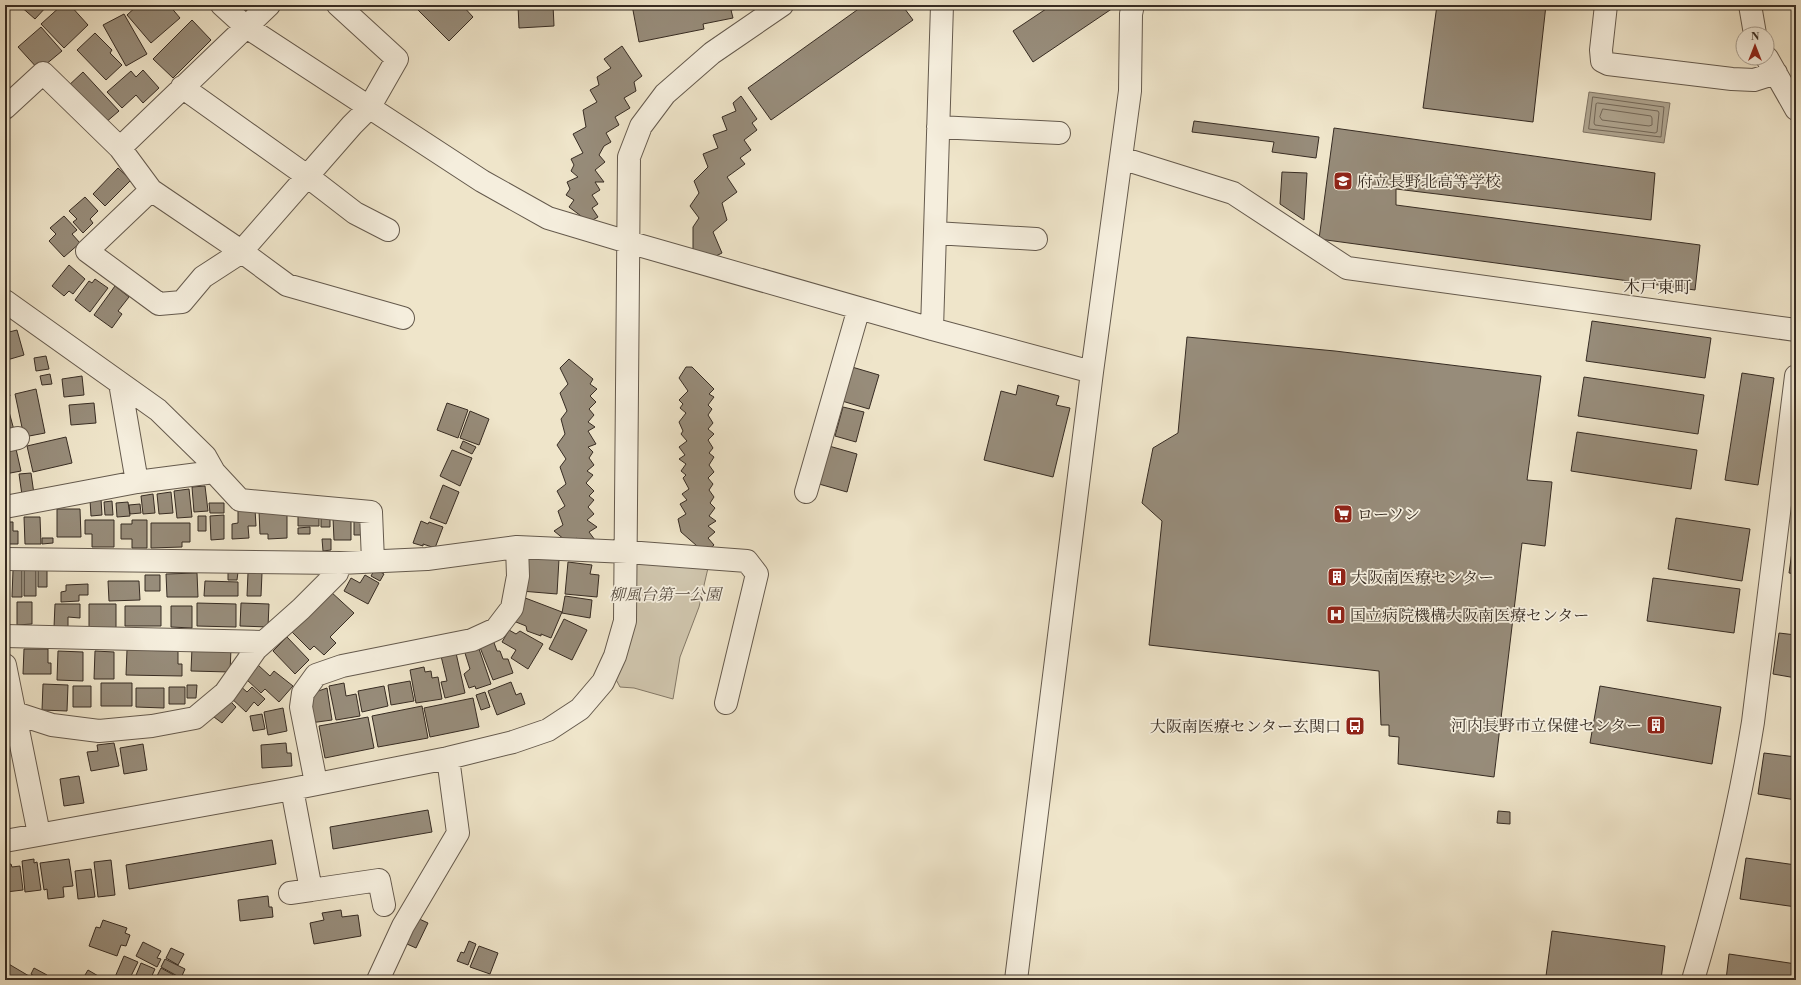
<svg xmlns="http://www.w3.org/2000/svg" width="1801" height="985" viewBox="0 0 1801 985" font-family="'Libre Bodoni','Noto Serif JP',serif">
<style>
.green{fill:#d0c6ae;stroke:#847968}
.water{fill:#b0a691;stroke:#807565}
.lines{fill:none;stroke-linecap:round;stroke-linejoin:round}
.shore{stroke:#74695a;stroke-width:1}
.building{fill:#978c7a;stroke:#372c23}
.minor-casing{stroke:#655a4d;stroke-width:24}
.minor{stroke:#f5eedd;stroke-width:22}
.labels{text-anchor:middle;stroke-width:3.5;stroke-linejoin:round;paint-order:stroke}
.poi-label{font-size:16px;fill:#372c23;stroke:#f5eedd;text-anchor:start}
.park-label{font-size:16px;font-style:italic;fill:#5d5246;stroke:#f5eedd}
.neighbourhood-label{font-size:17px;fill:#372c23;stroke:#f5eedd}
</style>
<rect width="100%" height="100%" fill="#efe5ca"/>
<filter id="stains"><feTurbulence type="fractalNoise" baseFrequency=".005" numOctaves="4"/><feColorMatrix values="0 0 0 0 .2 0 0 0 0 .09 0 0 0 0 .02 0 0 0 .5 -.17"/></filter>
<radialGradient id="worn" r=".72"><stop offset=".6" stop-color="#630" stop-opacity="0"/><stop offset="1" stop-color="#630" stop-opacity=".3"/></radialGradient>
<path class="green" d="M630,554l78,14 -9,39 -19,50 -7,42 -39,-11 -14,-1 -8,-15z"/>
<path class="water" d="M1589,92l81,11 -6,40 -81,-11z"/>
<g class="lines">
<path class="shore" d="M1593,97l71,10 -3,30 -72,-8z
M1598,103l60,8 1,2 -2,19 -2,1 -60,-8 -1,-2 2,-19z
M1603,109l48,7 1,2v7l-3,1 -47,-6 -2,-3z"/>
</g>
<path class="building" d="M19,5h29l-13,14z
M62,5h8l18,20 -24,23 -23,-24z
M138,5h31l11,13 -29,25 -24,-28z
M238,5h14l-7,7z
M413,5h49l11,12 -24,24z
M518,5h35l1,21 -35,2z
M632,5h110l1,3 -12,2 2,8 -30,6 1,5 -65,13z
M864,5h38l11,15 -142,100 -23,-32z
M1052,5h63l1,1 -83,56 -20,-31z
M1437,5h109l-13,117 -110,-14z
M124,14l23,40 -21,12 -23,-41z
M192,20l19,20 -38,38 -20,-19z
M41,27l21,24 -23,19 -21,-23z
M95,33l17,17 -2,3 12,12 -16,15 -29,-30z
M622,46l20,30 -8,6 2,9 -12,7 6,10 -15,9 4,8 -13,8 5,9 -7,4 -5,9 6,7 -10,8 9,12h-9l5,8 -8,5 6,9 -6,4 6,9 -9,5 -20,-15 5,-7 -8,-5 4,-6 -3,-7 11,-5 -7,-6 3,-6 -3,-6 12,-6 -10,-19 13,-7 -3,-17 14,-8 -7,-12 9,-5 -2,-8 14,-9 -7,-9z
M143,70l16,18 -16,15 -7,-8 -14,13 -15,-16 24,-21 5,6z
M83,72l36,39 -14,12 -39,-35z
M741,96l16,23 -5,4 5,7 -13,10 7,10 -11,8 5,6 -18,13 10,15 -15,11 5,17 -14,12 9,21 -12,6 -17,-8v-24l6,-9 -9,-12 9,-13 -5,-12 14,-14 -5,-13 15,-6 -5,-13 14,-5 -5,-13 14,-6 -3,-8z
M1194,121l125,16 -3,21 -44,-6 2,-10 -82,-10z
M1334,128l321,45 -4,47 -255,-31v16l304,40 -5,45 -376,-51z
M118,168l13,12 -26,26 -12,-12z
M1282,172l25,1 -3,47 -24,-16z
M85,197l13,14 -8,8 3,4 -10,10 -10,-11 4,-3 -8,-8z
M64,216l13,14 -5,4 8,9 -16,14 -15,-16 7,-7 -6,-6z
M69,265l16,14 -12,15 -4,-3 -5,5 -12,-10z
M95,279l13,9 -18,24 -15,-12 14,-19 3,2z
M115,286l14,11 -11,14 4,3 -10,14 -18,-13z
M1592,321l119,17 -6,40 -119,-17z
M17,330l7,25 -17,5 1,4 -3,1v-32z
M1187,337l148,14 206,25 -14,104 25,2 -7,64 -23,-3 -28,234 -96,-13 1,-27 -10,-1v-11h-8l-2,-54 -230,-26 13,-124 -20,-18 11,-55 25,-15z
M46,356l3,13 -13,2 -2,-13z
M569,359l24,20 -3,5 7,5 -7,7 6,6 -7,7 5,6 -6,7 7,5 -7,4 8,13 -8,3 5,5 -4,6 5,7 -7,6 6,4 -7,8 8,8 -5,5 5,4 -6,7 6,7 -7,6 10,7 -8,5 6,8 -7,6 -12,-8 -6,6 -16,-13 9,-6 -5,-14 7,-5 -8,-15 9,-7 -6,-17 6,-8 -9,-14 8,-11 -4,-15 6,-8 -7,-18 8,-9 -8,-16z
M686,367h6l22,22 -5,5 5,3 -6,8 4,4 -4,6 5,8 -5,6 6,5 -6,6 5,8 -4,5 5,4 -5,8 5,7 -6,6 5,6 -4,6 5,7 -4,6 5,5 -6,8 7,5 -8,5 7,6 -7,6 6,7 -9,8 -24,-21 -3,-13 8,-5 -6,-10 7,-4 -5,-6 7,-5 -6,-11 3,-3 -5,-4 5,-7 -7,-5 6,-4 -6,-8 8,-6 -6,-7 2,-3 -4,-9 7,-9 -6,-5 3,-4 -4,-4 9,-9 -9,-13z
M852,367l27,8 -10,34 -27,-8z
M1742,373l32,5 -16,107 -33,-5z
M50,374l2,10 -10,1 -2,-9z
M82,376l2,19 -20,2 -2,-18z
M1584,377l120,18 -6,39 -120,-18z
M5,378l5,18 -5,1z
M1018,385l41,11 -3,9 14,3 -17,69 -69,-17 17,-69 15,4z
M36,389l9,44 -21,4 -9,-43z
M94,403l2,20 -25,2 -2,-20z
M447,403l21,7 -10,28 -21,-8z
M843,407l21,5 -8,30 -21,-6z
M8,408l6,22 -9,3v-24z
M470,411l19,8 -10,26 -19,-7z
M1577,432l120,18 -6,39 -120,-18z
M66,437l6,26 -39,9 -6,-26z
M463,441l13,6 -4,7 -12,-6z
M829,446l28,8 -10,38 -28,-8z
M16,449l5,22 -16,3v-22z
M452,450l20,8 -12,28 -20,-10z
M31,473l3,21 -12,1 -3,-21z
M443,485l16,7 -13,32 -16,-6z
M205,486l3,25 -14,1 -2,-25z
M189,489l3,28 -15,1 -3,-27z
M171,492l2,21 -14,1 -2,-20z
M153,494l2,19 -12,1 -2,-18z
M101,499l1,16 -11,1 -1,-16z
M112,501l1,14h-8l-1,-13z
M128,502l2,14 -13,1 -1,-14z
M209,503h15v10h-14z
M140,504l1,9 -11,1 -1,-9z
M57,509h23l1,28h-24z
M238,509h17l1,17h-8l1,12 -17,1v-15l6,-1z
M259,511h28v27l-19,1v-5h-8z
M298,513h21v13h-21z
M321,514h9v13h-9z
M224,515v24l-13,1 -1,-24z
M198,516h8v15h-8z
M24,517h16l1,27h-16z
M333,518h18v22h-17z
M354,518h10v17h-10z
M1676,518l74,11 -8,52 -74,-12z
M85,520h29v27h-22v-13h-7z
M132,520h15v28h-15v-9h-11v-15h11z
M421,521l7,3 1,-2 14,5 -8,21 -12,-4v2l-10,-3z
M5,522h8v9h5v13h-13z
M151,523h39v19h-8v5l-31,1z
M310,527v7h-12v-6z
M1795,531h1v43l-7,-1z
M42,538h11v5l-11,1z
M322,539h9v11l-8,1z
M523,557l36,2 -2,35 -36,-3z
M568,562l24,3 -2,9 9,1 -2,22 -32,-3z
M24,569l12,1v26h-12z
M375,569l9,5 -4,7 -9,-5z
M13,570h9v27h-10z
M38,570h9v17h-9z
M228,571l10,1 -1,8h-9z
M197,573l1,24h-31l-1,-23z
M248,573h14l-1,23h-14z
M145,575h15v16h-15z
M365,575l14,8 -11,21 -24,-13 7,-13 9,5z
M1653,578l87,11 -6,44 -87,-12z
M108,581h31l1,19 -31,1z
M205,581l33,1v14h-34z
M88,584v11h-9v6l-18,1v-10l5,-1v-6z
M330,591l24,22 -24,24 6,6 -12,12 -10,-9 -4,4 -19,-19z
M520,596l42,16 -11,26 -10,-4v2l-14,-5 -1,-5 -15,-6z
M565,596l27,4 -2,18 -28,-5z
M17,602h15v22l-15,1z
M197,603l39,1v23l-39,-1z
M241,603l28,1 -1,23 -28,-1z
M55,604h25v14l-12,-1v10h-14z
M89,604h27v27h-27z
M125,606h36v20h-36z
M171,606h21v22l-21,-1z
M564,619l23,11 -15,30 -23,-11z
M509,630l7,4 4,-3 23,13 -15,25 -17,-11 5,-8 -14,-8z
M1779,633l17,2v43l-23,-4z
M287,637l22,23 -14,14 -22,-23z
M493,640l4,11h3l3,8h5l5,14 -20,7 -14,-35z
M478,646l13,38 -15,5 -1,-3 -6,2 -5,-14 6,-5 -6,-19z
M192,648l39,1 -1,23 -39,-1z
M24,649h24v14h3v11h-28z
M127,650l51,1v13h4v12l-56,-1z
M58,651l25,1v29l-26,-1z
M95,651l19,1v27h-20z
M456,653l9,40 -20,5 -4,-16 6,-1 -6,-25z
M258,665l12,11 4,-5 19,15 -14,16 -14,-13 -4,4 -15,-14z
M424,667l1,5 6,-1 1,7 6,-1 4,22 -26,4 -6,-33z
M410,681l4,20 -23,4 -3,-20z
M511,682l5,13 5,-2 4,11 -28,11 -9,-24z
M101,683h31v23h-31z
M344,683l2,13 10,-2 4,22 -24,4 -7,-34z
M43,684l25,1 -1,26 -25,-1z
M187,685h10l-1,13h-9z
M239,685l8,7 5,-5 13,12 -7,7 -4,-4 -8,10 -17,-16z
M73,686h18v21h-18z
M384,686l4,20 -26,6 -4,-21z
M1600,686l121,21 -9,57 -122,-21z
M169,687h16v17h-16z
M136,688h28v20l-28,-1z
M327,688l5,32 -22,3 -3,-28z
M485,692l5,15 -9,3 -5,-15z
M473,698l6,29 -49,10 -6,-29z
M229,700l7,7 -14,16 -8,-6z
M422,706l6,32 -50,9 -6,-31z
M283,708l4,23 -19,4 -4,-23z
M262,714l3,15 -12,2 -3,-15z
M368,717l6,31 -49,10 -6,-32z
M114,743l5,23 -28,5 -4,-19 11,-1 -1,-6z
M286,743l1,10h4l1,13 -30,2 -1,-23z
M143,744l4,26 -23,4 -4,-26z
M1764,753l32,4v43l-38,-6z
M79,776l5,27 -20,3 -4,-27z
M428,810l4,22 -99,17 -3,-22z
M1498,811l12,1v12l-13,-1z
M272,840l4,24 -147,25 -3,-24z
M1746,858l50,7v42l-56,-8z
M34,859v4l3,-1 4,28 -16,2 -3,-31z
M69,859l4,27 -10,1 1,10 -16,2 -1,-10 -3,1 -4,-27z
M111,860l4,35 -17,2 -4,-35z
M11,864l1,3 8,-1 3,24 -17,2 -1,-27z
M91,869l4,28 -17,2 -3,-28z
M268,896l1,11h3l1,10 -33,4 -2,-21z
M341,910l1,7 16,-2 3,21 -47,8 -4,-21 14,-3 -2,-7z
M415,917l13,6 -12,25 -9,-4z
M103,920l24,8 -2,5 5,2 -4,11 -5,-1 -4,11 -28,-10 7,-19 4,1z
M1552,931l113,15 -4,34h-83l-32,-4z
M469,941l7,3 -8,21 -11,-4 4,-9 3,1z
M143,942l18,9 -4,7 4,1 -4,8 -21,-11z
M479,946l19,7 -8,21 -20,-7z
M171,948l13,6 -6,11 -12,-7z
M1729,954l67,10v16h-70z
M124,956l14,6 -9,18h-6l-8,-3z
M165,959l20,10 -4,9 -20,-11z
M7,963l22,13 -2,3 1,1h-23v-13z
M141,963l14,6 -5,11h-16z
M34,968l13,7 -2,5h-5l-9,-6z
M161,968l20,11 -1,1h-25z
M88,970l17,10h-23z"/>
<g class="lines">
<defs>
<path id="minor" d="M222,5l23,21 237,155 66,37 80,24 304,87 160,43
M1606,5l-5,45 1,11 6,3 124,15 22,1 22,-7
M1750,5l5,29
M1767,58l29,51
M182,87l125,89 48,37 33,17
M5,108l38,-35 77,75 31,42 87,59 49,36 116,33
M938,127l121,6
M120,148l149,-143
M1121,158l112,35 114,75 449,62
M151,190l-64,61 72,53 23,-2 21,-25 37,-24 112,-128 17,-17 28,-49 -59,-54
M935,233l101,6
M5,301l153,109 47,46 9,16 26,28 131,12 2,49
M932,329l10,-324
M120,383l17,99
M5,441l13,-3
M806,492l53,-184
M5,507l132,-25 77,-10
M5,559l335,4 87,-4 90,-12 110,5 120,9 10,13 -31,129
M5,636l258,6
M5,665l34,169
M15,713l37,12 47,6 53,-5 43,-8 30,-25 31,-44 45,-40 36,-36 3,-10
M316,783l-15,-76 2,-14 13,-18 26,-9 130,-26 24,-11 16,-21 6,-32 -1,-29
M292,789l19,101 68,-10 5,25
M5,841l287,-52 156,-31 65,-16 35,-12 32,-21 23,-27 12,-26 10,-35 4,-464 12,-31 24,-32 47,-41 70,-48
M290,893l21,-3
M378,980l25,-54 55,-93 -10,-75
M1016,980l76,-608 38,-281 1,-77 2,-9
M1693,980c25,-85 46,-171 60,-258l43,-346"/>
</defs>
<use href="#minor" class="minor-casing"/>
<use href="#minor" class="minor"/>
</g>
<defs>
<symbol id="school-square" viewBox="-11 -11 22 22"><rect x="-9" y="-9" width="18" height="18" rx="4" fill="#8f2418" stroke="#f5eedd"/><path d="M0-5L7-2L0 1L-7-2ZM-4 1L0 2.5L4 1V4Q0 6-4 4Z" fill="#fff"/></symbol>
<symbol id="supermarket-square" viewBox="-11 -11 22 22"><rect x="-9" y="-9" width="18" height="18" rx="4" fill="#8f2418" stroke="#f5eedd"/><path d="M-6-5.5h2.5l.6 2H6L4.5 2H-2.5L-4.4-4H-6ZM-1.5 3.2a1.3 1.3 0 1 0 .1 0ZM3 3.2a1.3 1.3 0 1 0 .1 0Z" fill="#fff"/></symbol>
<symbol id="building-square" viewBox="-11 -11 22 22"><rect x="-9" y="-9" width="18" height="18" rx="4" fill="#8f2418" stroke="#f5eedd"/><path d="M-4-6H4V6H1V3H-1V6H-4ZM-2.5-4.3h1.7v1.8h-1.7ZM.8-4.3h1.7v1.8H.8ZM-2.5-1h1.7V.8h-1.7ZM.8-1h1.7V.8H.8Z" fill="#fff"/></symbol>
<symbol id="hospital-square" viewBox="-11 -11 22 22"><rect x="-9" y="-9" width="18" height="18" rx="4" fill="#8f2418" stroke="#f5eedd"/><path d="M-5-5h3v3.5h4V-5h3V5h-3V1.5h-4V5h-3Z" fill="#fff"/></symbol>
<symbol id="bus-square" viewBox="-11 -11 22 22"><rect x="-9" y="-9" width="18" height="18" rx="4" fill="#8f2418" stroke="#f5eedd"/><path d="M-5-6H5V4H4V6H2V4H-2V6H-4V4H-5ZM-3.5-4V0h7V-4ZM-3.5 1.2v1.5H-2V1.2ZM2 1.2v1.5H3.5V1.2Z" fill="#fff"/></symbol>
</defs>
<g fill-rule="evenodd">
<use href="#school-square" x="1332" y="170" width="22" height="22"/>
<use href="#supermarket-square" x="1332" y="503" width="22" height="22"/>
<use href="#building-square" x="1326" y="566" width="22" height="22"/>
<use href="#hospital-square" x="1325" y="604" width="22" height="22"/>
<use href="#building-square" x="1645" y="714" width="22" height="22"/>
<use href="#bus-square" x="1344" y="715" width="22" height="22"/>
</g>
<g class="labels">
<g class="poi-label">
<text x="1357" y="187">府立長野北高等学校</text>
<text x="1357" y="520">ローソン</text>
<text x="1351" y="583">大阪南医療センター</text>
<text x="1350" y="621">国立病院機構大阪南医療センター</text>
<text x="1642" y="731" text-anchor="end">河内長野市立保健センター</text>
<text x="1341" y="732" text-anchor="end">大阪南医療センター玄関口</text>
</g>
<g class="park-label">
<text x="665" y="600">柳風台第一公園</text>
</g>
<g class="neighbourhood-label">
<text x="1657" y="293">木戸東町</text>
</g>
</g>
<rect width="1801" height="985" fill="none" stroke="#efe5ca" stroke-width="20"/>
<rect x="6" y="6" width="1789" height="973" fill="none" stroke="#372c23" stroke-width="2"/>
<rect x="10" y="10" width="1781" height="965" fill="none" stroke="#372c23"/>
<g transform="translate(1755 46)"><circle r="19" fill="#f5eedd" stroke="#a9a093"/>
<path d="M0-3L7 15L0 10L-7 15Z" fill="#8f2418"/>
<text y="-6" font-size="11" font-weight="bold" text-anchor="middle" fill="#372c23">N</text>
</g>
<rect width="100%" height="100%" filter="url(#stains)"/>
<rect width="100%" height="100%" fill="url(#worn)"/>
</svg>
